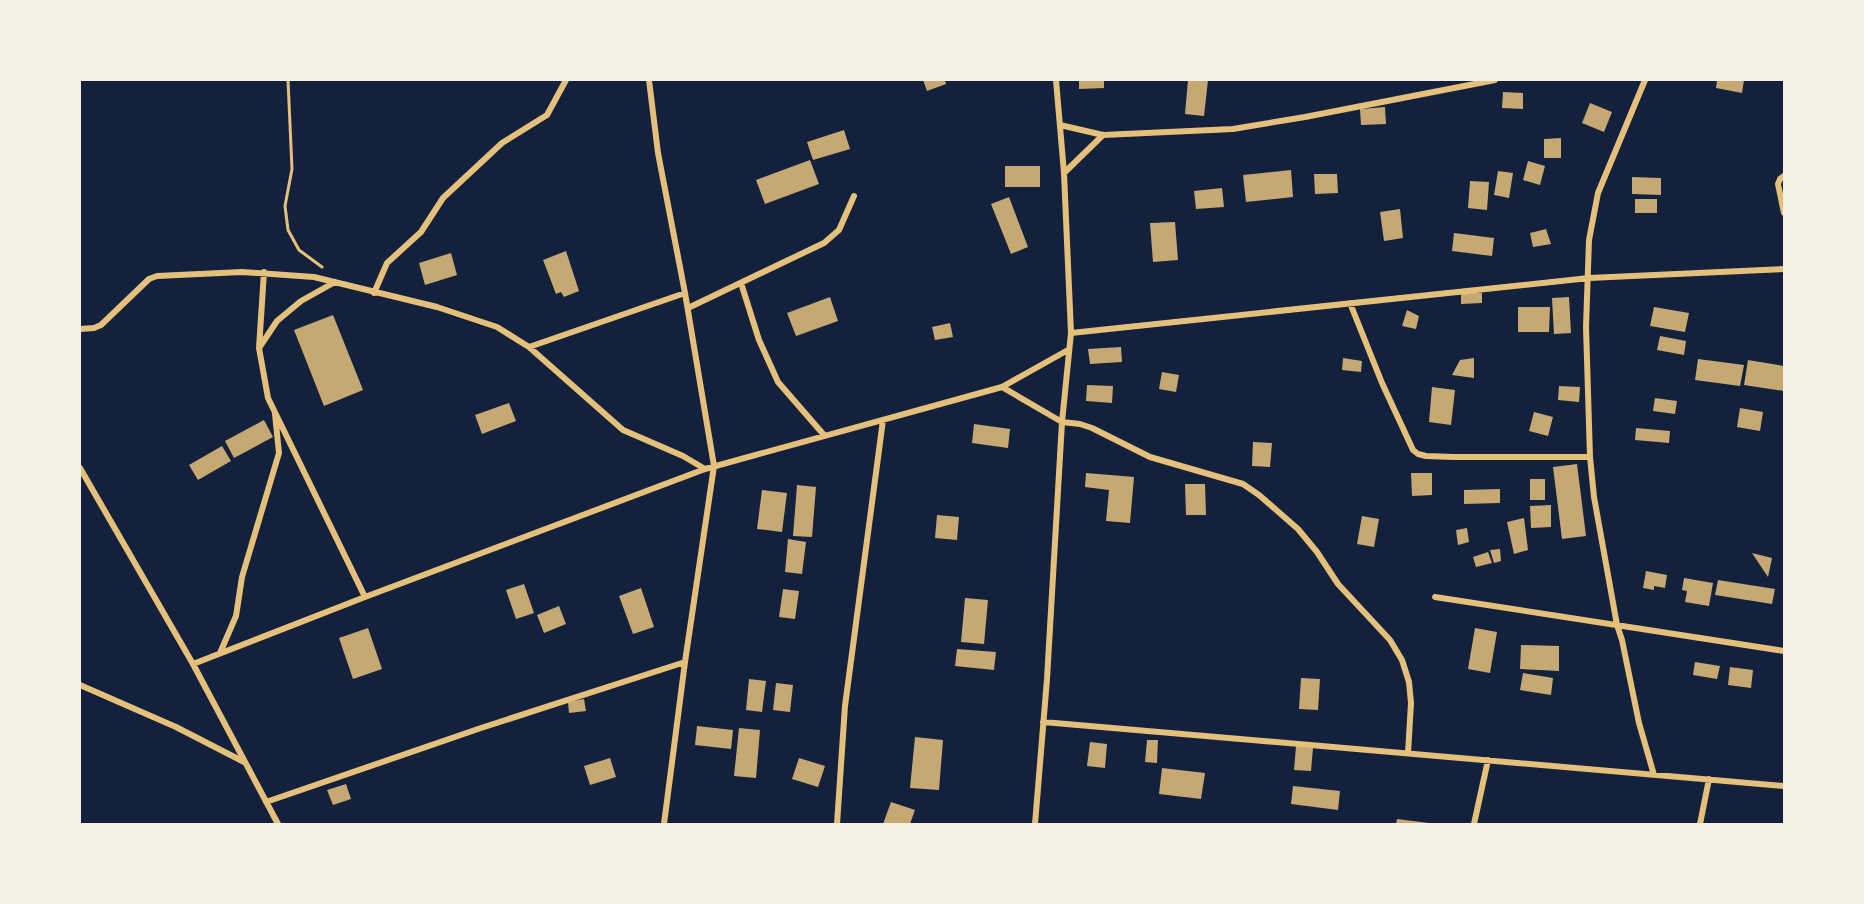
<svg xmlns="http://www.w3.org/2000/svg" width="1864" height="904" viewBox="0 0 1864 904" font-family="'Titillium Web',sans-serif">
<style>
.building{fill:#c6a872}
.lines{fill:none;stroke-linecap:round;stroke-linejoin:round}
.path{stroke:#e5c07b;stroke-width:3}
.minor{stroke:#e5c07b;stroke-width:6}
</style>
<rect width="100%" height="100%" fill="#14213d"/>
<path class="building" d="M923,80h22l1,4 -19,7z
M1079,80h25v8l-25,1z
M1188,80h20l-4,36 -19,-2z
M1717,80h27l-2,13 -26,-5z
M1503,92l20,1v16l-21,-1z
M1590,103l22,9 -8,20 -22,-9z
M1385,107l1,17 -25,1 -1,-16z
M844,130l6,19 -37,11 -6,-18z
M1561,138v20h-17v-19z
M810,160l9,24 -54,20 -9,-24z
M1528,161l17,5 -5,19 -17,-5z
M1005,166h35v21h-35z
M1291,170l2,27 -47,5 -3,-27z
M1498,171l15,2 -4,25 -15,-3z
M1314,174h23l1,19 -23,1z
M1632,177l29,1v17l-29,-1z
M1470,181l19,1 -2,28 -19,-2z
M1222,188l2,19 -28,2 -2,-18z
M1009,197l19,50 -17,7 -20,-50z
M1635,199h22v14h-22z
M1400,209l3,29 -19,3 -4,-29z
M1175,222l3,38 -25,2 -3,-39z
M1546,229l5,15 -18,3 -3,-14z
M1454,233l40,5 -2,18 -40,-5z
M566,251l13,40 -15,6 -3,-5 -5,2 -13,-34z
M451,253l6,22 -32,10 -6,-22z
M1461,293h21v10l-21,1z
M830,297l8,24 -42,15 -9,-23z
M1569,297l2,36 -17,1 -2,-36z
M1518,307h32l-1,25h-31z
M1654,307l35,6 -4,19 -35,-6z
M1407,310l12,6 -3,13 -14,-3z
M333,315l30,75 -39,16 -30,-76z
M950,323l3,14 -18,3 -3,-13z
M1660,336l26,5 -2,14 -27,-5z
M1121,347l1,15 -32,2 -2,-15z
M1343,358l19,3 -1,11 -19,-2z
M1474,358v20l-22,-3 8,-15z
M1698,359l46,6 -4,21 -45,-6z
M1748,360l36,6v25l-40,-6z
M1162,372l17,3 -3,17 -17,-3z
M1087,385l26,1 -1,17 -26,-2z
M1559,386l21,1 -1,15 -21,-2z
M1432,387l23,3 -4,35 -22,-3z
M1655,398l22,3 -2,13 -22,-3z
M509,403l7,18 -34,13 -7,-19z
M1740,408l23,4 -3,19 -23,-4z
M1534,412l19,5 -5,19 -19,-5z
M264,420l9,17 -39,21 -9,-17z
M974,424l36,5 -2,19 -36,-5z
M1636,428l34,3 -1,12 -34,-3z
M1253,442l19,1 -2,24 -18,-1z
M222,446l9,15 -33,19 -9,-15z
M1577,464l9,72 -24,3 -9,-72z
M1086,473l48,4 -4,46 -24,-2 3,-31 -24,-3z
M1411,473h21v22l-20,1z
M1530,479h15v21h-15z
M1185,484h20l1,31h-20z
M797,485l19,2 -4,50 -19,-1z
M1500,489v14l-36,1v-14z
M762,490l25,3 -5,39 -25,-3z
M1551,505v22l-20,1 -1,-22z
M937,515l22,2 -2,23 -22,-2z
M1362,516l17,3 -5,28 -17,-3z
M1524,518l4,32 -14,4 -7,-32z
M1467,528l2,14 -11,3 -2,-15z
M788,539l18,3 -4,32 -17,-2z
M1500,549l1,12 -7,2 -4,-13z
M1488,552l4,11 -16,4 -3,-10z
M1752,553l20,5 -4,19z
M1646,571l21,4 -2,13 -11,-2v4l-11,-2z
M1684,578l29,5 -4,23 -24,-4 2,-11 -5,-1z
M1718,580l57,9 -3,15 -57,-9z
M524,584l10,29 -18,6 -10,-29z
M641,588l13,39 -21,7 -14,-38z
M783,589l16,2 -4,28 -16,-2z
M965,598l23,2 -4,44 -23,-2z
M559,606l7,18 -22,9 -7,-18z
M368,628l14,41 -29,10 -14,-41z
M1475,628l22,4 -7,41 -22,-4z
M1521,645l38,1v25l-39,-2z
M957,649l39,3 -2,18 -39,-4z
M1695,662l25,4 -3,13 -24,-4z
M1730,667l23,3 -2,18 -23,-3z
M1523,673l30,5 -2,17 -31,-5z
M1301,678l19,1 -2,31 -19,-1z
M749,679l17,2 -4,31 -16,-2z
M776,683l17,2 -3,27 -17,-2z
M584,699l2,12 -17,2 -1,-11z
M697,726l36,4 -2,19 -36,-4z
M739,728l21,2 -4,48 -22,-2z
M915,737l28,3 -4,50 -29,-2z
M1147,740h11l-1,23 -12,-1z
M1090,742l17,2 -2,24 -18,-2z
M1296,746l17,2 -2,23 -17,-1z
M610,758l6,19 -26,8 -6,-19z
M799,758l26,8 -7,21 -26,-8z
M1162,768l43,5 -4,26 -42,-5z
M346,784l5,15 -18,6 -6,-15z
M1293,786l47,5 -2,19 -47,-6z
M891,802l24,8 -5,14h-27z
M1397,819l32,4v1h-33z"/>
<g class="lines">
<path class="path" d="M288,80l4,89 -7,37 3,24 11,20 23,17"/>
<path class="minor" d="M649,80l9,73 27,140 29,173 -29,196 -21,162
M1645,80l-47,113 -9,47 -3,87 4,130 4,40 23,128 5,15 17,83 15,52
M1060,125l43,10 130,-6 72,-12 190,-37
M1064,173l39,-38
M1784,176l-4,3 -2,5 6,29
M264,272l-5,76 9,50 97,199
M741,283l18,57 19,42 46,53
M374,293l13,-30 34,-31 22,-34 59,-55 45,-28 19,-35
M1350,303l32,80 31,67 5,4 8,2 28,1h136
M688,308l136,-65 15,-13 15,-34
M80,329l14,-1 7,-3 48,-46 8,-3 85,-4 72,5 123,30 60,20 32,20 94,83 60,26 22,13
M1071,333l518,-55 195,-9
M529,347l156,-54
M259,348l18,-27 24,-20 34,-19
M1002,387l60,35 18,2 12,4 58,29 93,27 16,11 39,34 19,23 21,32 52,56 12,20 7,22 2,21 -3,50
M80,468l113,196 85,160
M1435,597l349,54
M220,653l16,-37 6,-39 37,-124 -4,-39
M193,664l172,-67 340,-128 297,-82 66,-37
M80,685l96,42 68,35
M1043,722l741,64
M266,802l215,-74 204,-66
M837,824l8,-118 38,-286
M1035,824l12,-145 15,-257 9,-89 -7,-160 -8,-93
M1474,824l14,-64
M1700,824l9,-45"/>
</g>
<rect width="1864" height="904" fill="none" stroke="#f6f1e7" stroke-width="162"/>
</svg>
